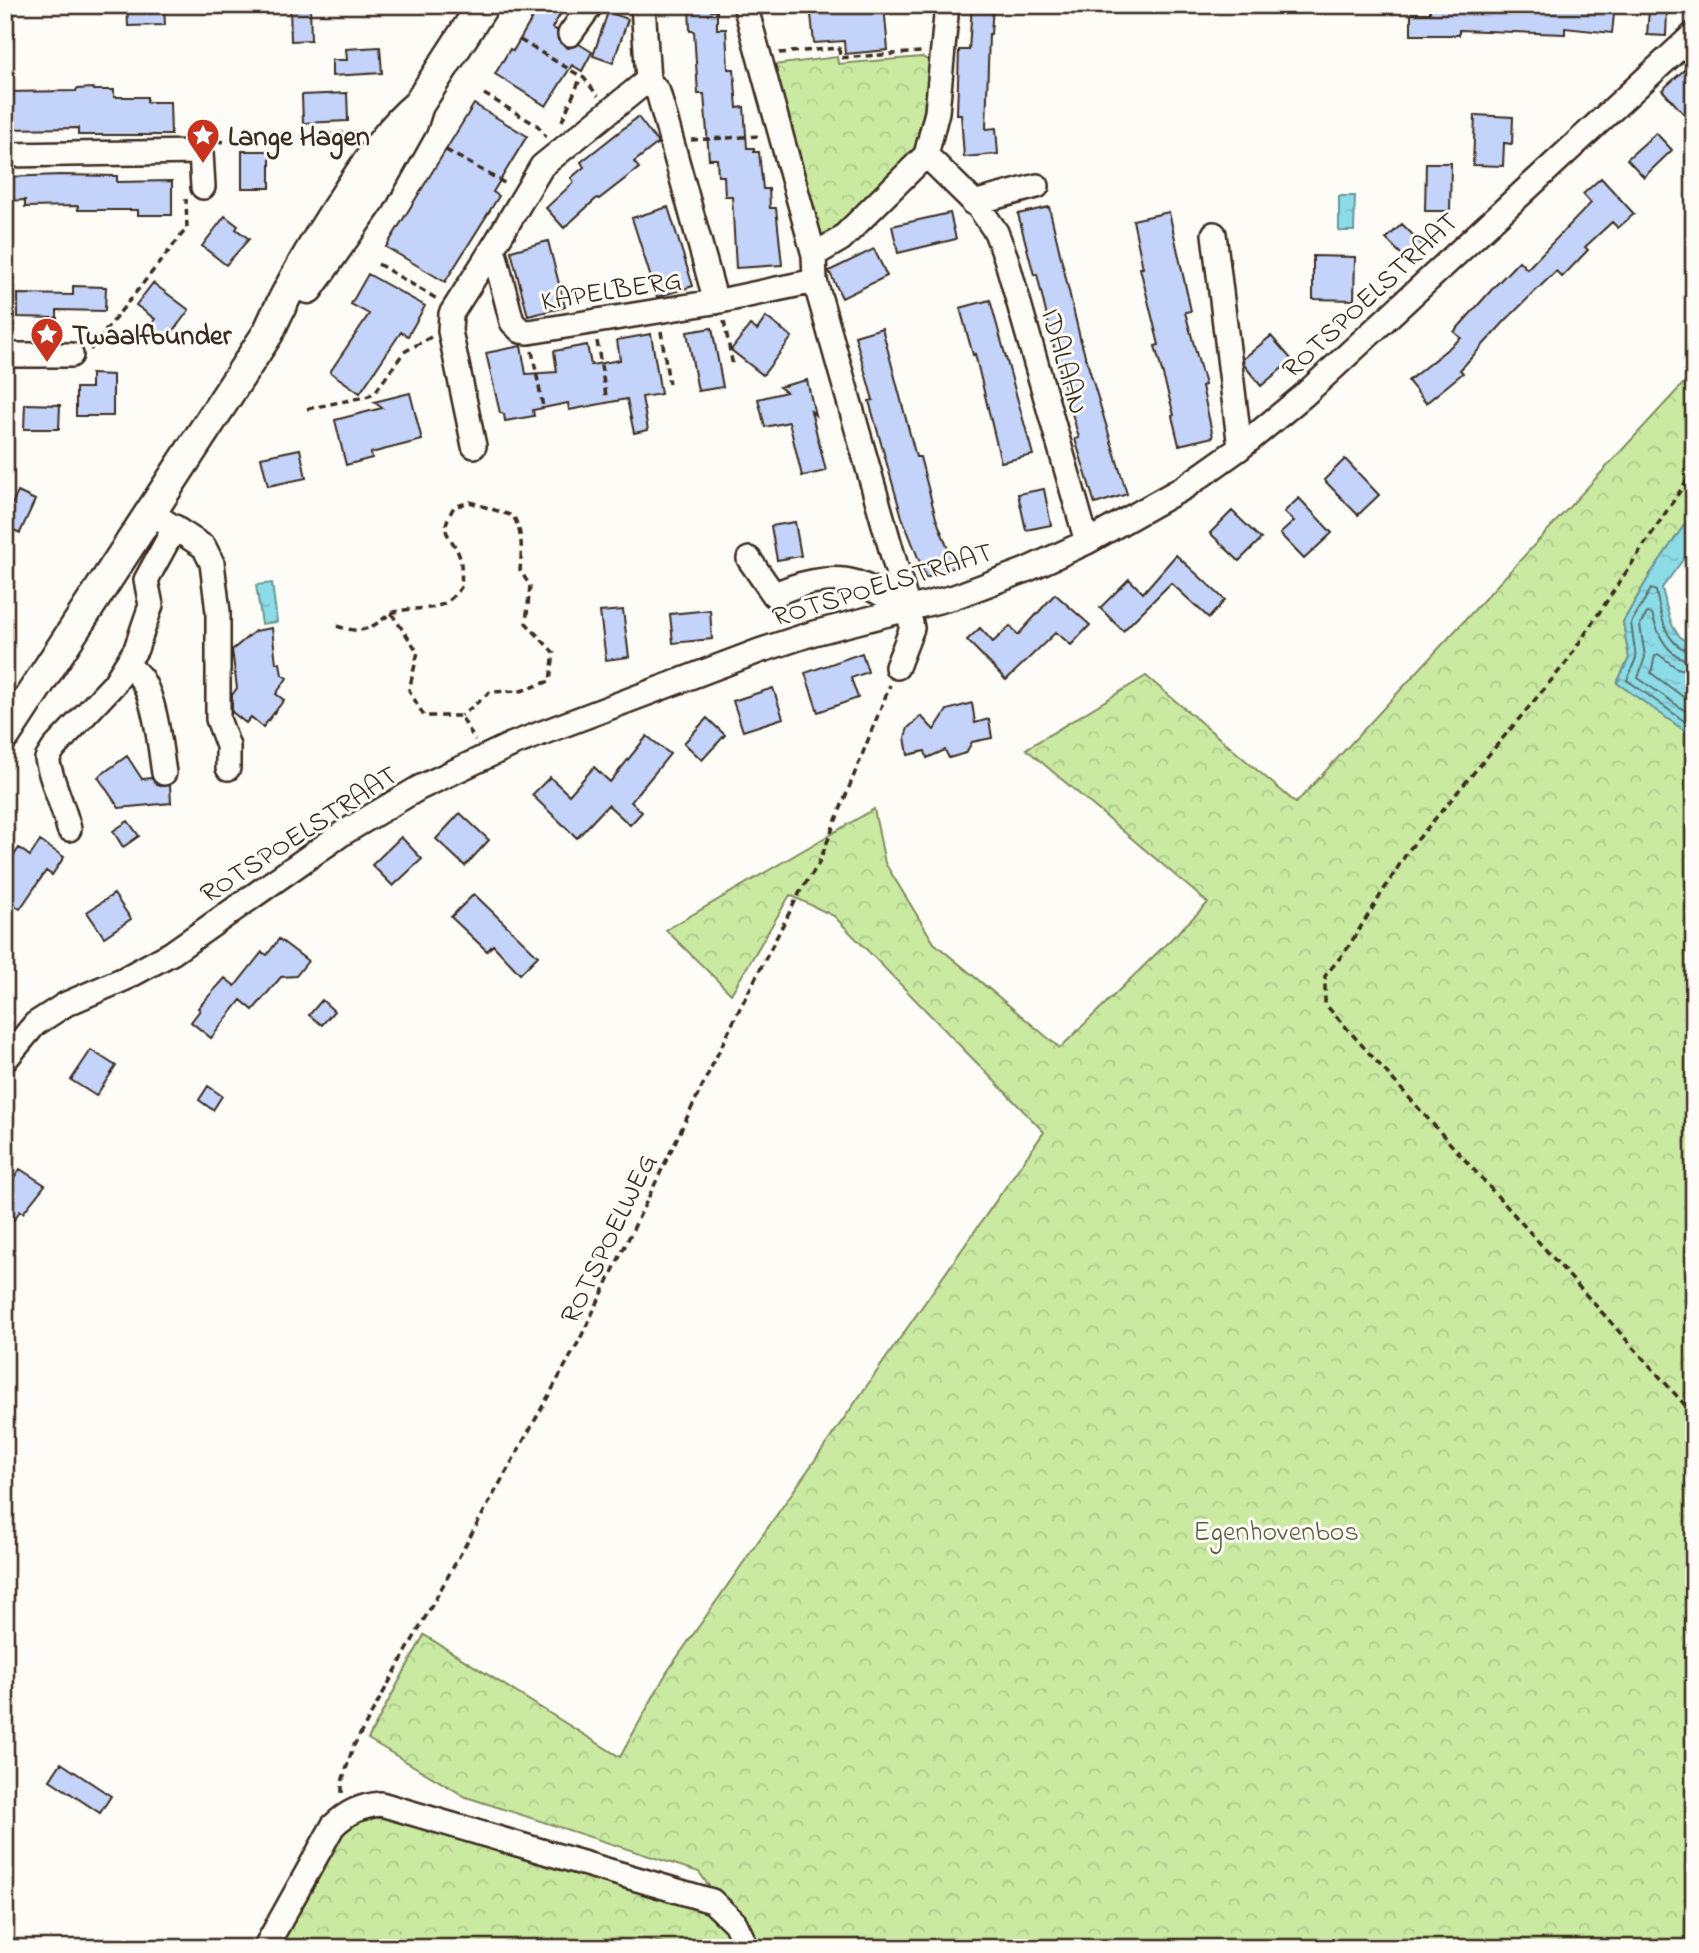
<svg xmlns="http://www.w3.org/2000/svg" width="1699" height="1953" viewBox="0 0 1699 1953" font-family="'Indie Flower',sans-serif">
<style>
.forest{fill:url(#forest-crowns);stroke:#828a60;stroke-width:2}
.water{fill:url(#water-ripples);stroke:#6c9597;stroke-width:2}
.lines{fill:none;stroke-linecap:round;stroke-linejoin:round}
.shore{stroke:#5b716e;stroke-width:2}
.building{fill:#c3d3f9;stroke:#3b2a1e;stroke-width:2}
.minor-casing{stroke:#3b2a1e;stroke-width:28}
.major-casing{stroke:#3b2a1e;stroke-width:35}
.path{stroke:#3b2a1e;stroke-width:3.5;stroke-dasharray:7 5;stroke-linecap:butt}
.minor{stroke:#fdfcf7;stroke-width:23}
.major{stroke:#fdfcf7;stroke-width:30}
.labels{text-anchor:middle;stroke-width:6;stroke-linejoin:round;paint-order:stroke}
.poi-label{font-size:28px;font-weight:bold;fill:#3b2a1e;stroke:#fdfcf7;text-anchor:start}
.street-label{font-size:28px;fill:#3b2a1e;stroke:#fdfcf7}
.park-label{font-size:28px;fill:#5f5a3f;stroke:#fdfcf7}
</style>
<defs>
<pattern id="forest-crowns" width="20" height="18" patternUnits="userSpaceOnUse" patternTransform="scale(1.75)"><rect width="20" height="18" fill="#caeaa2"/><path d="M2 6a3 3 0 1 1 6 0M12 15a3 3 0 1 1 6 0" fill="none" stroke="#aec98b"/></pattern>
<pattern id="water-ripples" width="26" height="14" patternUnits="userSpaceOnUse" patternTransform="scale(1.75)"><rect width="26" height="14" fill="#8cdce7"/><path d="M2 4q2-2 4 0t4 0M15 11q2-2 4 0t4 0" fill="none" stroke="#7abdc6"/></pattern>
</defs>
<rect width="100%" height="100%" fill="#fdfcf7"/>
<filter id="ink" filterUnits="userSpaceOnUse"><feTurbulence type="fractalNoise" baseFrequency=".0143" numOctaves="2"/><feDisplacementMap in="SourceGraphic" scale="14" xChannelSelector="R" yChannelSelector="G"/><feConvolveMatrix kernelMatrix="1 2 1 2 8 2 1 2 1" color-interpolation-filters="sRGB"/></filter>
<g filter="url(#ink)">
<path class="forest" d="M837,57l1,7 84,-7 8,4 -10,83 -89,94 -16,-3 -42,-170z
M1694,372v139l-43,62 -28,49 6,36 -12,25 77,54v1211h-941l-54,-76 -233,-75 -98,-58 56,-104 196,122 47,-85 377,-540 -210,-216 -44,-21 -59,99 -65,-64 208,-121 11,54 49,80 126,105 148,-145 -182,-154 120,-73 150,127z
M366,1814l17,1 320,93 23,20 9,20h-56l-26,-8 -19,8h-361l67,-115z"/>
<path class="water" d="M1339,196h16l-1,35h-15z
M1694,511v34l-32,43c6,23 7,48 32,58v91l-77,-54 12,-25 -6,-36 28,-49z
M272,583l5,39 -15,2 -6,-39z"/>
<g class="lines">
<path class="shore" d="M1694,652c-30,-4 -33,-38 -38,-61l-5,-2 -20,34 5,35 -9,22 67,48
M1694,661c-26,-2 -36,-26 -42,-47l-5,-1 -7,12 5,32 -7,21 56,39
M1694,672l-17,-4 -19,-14 -3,2 -4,17 43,32"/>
</g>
<path class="building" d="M127,5h37l1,20 -37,1z
M290,5h20l1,35 -20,1z
M540,5h26l-14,23 5,2 1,10 10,8 11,-4 13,8 -10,19 -10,-6 -26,41 -51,-32 15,-25 3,2z
M689,5h22v6h6v18h9l2,40h6l3,39 7,-1 3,41h7v4h5l4,37h6l1,19h6l6,57 -46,3 -4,-72h-7l-1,-20h-6l-1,-17h-8l-5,-65h-6l-4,-63h-4z
M810,5h74l4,45 -43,4 -1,-13 -30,2z
M972,5h21l-2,29h-2l-3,95 10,-1 2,26 -34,3 -3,-43h-4l2,-64h10z
M1430,5h185l-3,28 -47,-5v6l-106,-4v5h-48v-22h19z
M1649,10l18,1 -1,25 -19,-1z
M608,12l20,7 -15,44 -20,-7z
M380,47l2,26 -50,3v-16h15l-1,-11z
M1694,61v64l-32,-35z
M93,88l1,2h20v7h33v5h23l1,33h-93v-7l-73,1v-37l71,-1 1,-2z
M347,93l1,28 -45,2 -1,-28z
M474,104l53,32 -34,56 6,4 -54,86 -59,-35z
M1475,115l38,2 -1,27 -8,-1 -1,23 -30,-1z
M638,117l20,26 -24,19 5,6 -40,31 -2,-1 -33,30 -18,-20 28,-26 -3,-4 13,-11 -3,-5z
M1656,133l16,17 -28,27 -17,-18z
M242,151h28v37h-28z
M1426,163h25l-1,48h-25z
M61,175l56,1v6l55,-1v34h-34v-5h-60v-4l-53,1v-7l-20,1v-24z
M1601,178l33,36 -16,14 -6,-6 -27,25 3,3 -26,27 -6,-6 -50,49 -46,50 3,3 -37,30 -18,-22 53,-43 -7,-6 41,-46 24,-25 8,8 64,-66 -8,-9z
M668,207l25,79 -36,11 -25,-79z
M1049,207l32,135 46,152 -32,10 -20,-65 4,-1 -23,-82 -19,-82 -3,1 -16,-61z
M1169,212l22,99 -6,1 20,73 -3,1 11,51 -34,8 -7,-29 2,-1 -19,-69 4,-1 -19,-77h3l-10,-48z
M950,213l6,26 -58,14 -6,-27z
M225,216l13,10 -2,3 13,10 -23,26 -24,-19z
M1402,224l21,21 -15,16 -22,-22z
M548,241l17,66 -37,9 -17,-65z
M874,249l13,27 -45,22 -13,-27z
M1313,256l42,1 -1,43 -41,-1z
M368,274l57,32 -17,30 -7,-4 -41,61 -30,-21 39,-58 -18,-10z
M153,283l36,27 -25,33 -17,-13 8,-11 -19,-14z
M73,286l33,1 -1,24 -48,-1v8l-39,-1v-23l55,1z
M990,300l43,155 -32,7 -26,-108 -2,1 -13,-47z
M766,317l26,20 -29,38 -32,-25 19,-25 7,5z
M712,328l11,59 -25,4 -11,-59z
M882,328l34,129h4l16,61 19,49 -29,11 -24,-61 -33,-116 4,-1 -18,-64z
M651,334l10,60 -19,3 6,33 -14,3 -7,-34 -58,11 -1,-7 -35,7 1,6 -29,5 -1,-7 -4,-1 -14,-60 35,-7 5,28 31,-2 -3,-21 33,-6 4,20 29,-5 -3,-20z
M1271,336l21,24 -31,26 -17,-21 -1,-6z
M91,374l22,1v41h-37v-28h15z
M807,380l8,35 -4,-4 15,60 -24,5 -13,-54 -24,5 -7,-28 28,-7 -7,-5z
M410,393l12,47 -51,13 1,5 -26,7 -11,-45 47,-12 -8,-6z
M25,404l35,1 -1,24h-35z
M300,449l6,29 -38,8 -7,-29z
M1345,459l34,36 -21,20 -34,-35z
M1044,489l7,36 -25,5 -8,-36z
M18,492l17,8 -15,33 -15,-7v-8z
M1299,498l33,35 -28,26 -24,-25 14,-13 -10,-9z
M1232,511l29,28 -22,22 -29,-28z
M795,522l6,34 -24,4 -6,-34z
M1176,555l49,45 -16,18 -38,-35 -48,48 -23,-23 29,-29 14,14z
M1055,594l35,31 -19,20 -15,-13 -50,48 -39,-40 13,-12 13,14 17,-16 8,9z
M623,610l6,47 -23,3 -6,-48z
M710,610l2,29 -39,4 -3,-29z
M272,628l4,35h4l2,12 5,3 -11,16 8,6 -21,27 -12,-10 -5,6 -14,-11v-17l5,-7 -5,-38 23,-19z
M862,653l6,19 -17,6 7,20 -40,14 -13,-39z
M773,688l10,30 -40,13 -10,-30z
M972,703l3,20 14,-4 3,19 -20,4 -6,11 -17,5 -4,-8 -18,8 -2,-7 -17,4 -3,-18 3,-9 13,-12 13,14 13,-20z
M707,718l18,17 -23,25 -18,-17z
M647,736l23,18 -39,48 11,10 -12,13 -22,-20 -31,33 -45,-43 18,-18 19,18 25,-28 16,15z
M127,756l15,23 9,-1 9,8 10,-1 1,18 -52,5 -21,-31z
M460,813l29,27 -24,26 -29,-27z
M128,821l11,15 -16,11 -10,-16z
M401,837l21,22 -29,27 -21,-21z
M40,841l24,16 -12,18 -6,-4 -26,38 -15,-9v-31l14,-21 11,8z
M114,894l17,25 -27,18 -17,-25z
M474,894l64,62 -18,18 -27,-29 -6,6 -36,-34z
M279,939l29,22 -12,15 -15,1 -28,33 -12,-10 -30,38 -20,-16 9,-12 -2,-2 27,-30 10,8 27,-34 5,3z
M322,1000l12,11 -12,14 -13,-10z
M91,1050l25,16 -20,30 -25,-16z
M208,1086l14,10 -9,14 -14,-10z
M20,1169l25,16 -22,28 -3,-2 -15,21v-41z
M61,1763l50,33 -11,17 -50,-33z"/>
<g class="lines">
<defs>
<path id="minor" d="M745,5l69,250 1,26 93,328 4,19 -15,39
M570,34l21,-29
M648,80l10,12 58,210
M5,155l196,-3 2,35
M926,155l53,52 17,25 10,26 81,284
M973,203l64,-17
M1214,234l26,214
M493,248l49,-82 106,-86 -5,-75
M814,255l27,-16 85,-84 11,-43 10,-107
M5,355h66
M474,446l-24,-115 1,-17 42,-66 19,74 9,9 8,1 191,-31 95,-20
M164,521l40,26 8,16 6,49v107l10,27v22
M749,559l25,36c21,-11 56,-20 80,-13 20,6 36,17 54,27
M127,664c5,5 12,11 15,16 14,22 18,68 22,93
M69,829c-6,-24 -17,-46 -22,-70l7,-11 60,-64 22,-35 15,-44 -5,-25 29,-53
M5,1060l30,-36 31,-20 58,-25 48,-26 171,-120 76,-45 94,-44 246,-93 55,-18 140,-36 72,-27 61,-28 98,-55 55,-39 63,-52 391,-362
M265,1948l68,-122c14,-14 28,-20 48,-22l331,97 23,22 12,25"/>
<path id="major" d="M308,288l61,-87 43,-77 6,-19 65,-100
M5,735l263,-402c22,-50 50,-95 80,-141 21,-31 41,-63 70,-87"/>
</defs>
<use href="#minor" class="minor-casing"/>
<use href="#major" class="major-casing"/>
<path class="path" d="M520,40l64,38 14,18
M779,53l60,-5 1,10 82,-6
M484,94l54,32 8,11
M562,121l19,-44
M691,140l69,-4
M217,142l142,-10
M446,150l62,35
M378,264l59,35
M724,321l9,45
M661,331l8,53
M597,341l9,55
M90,350l97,-122 -1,-29
M532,351l11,56
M307,409l62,-13 7,-5 28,-39 27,-15
M1694,470l-129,194 -157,187 -61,98 -22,27v28l369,411
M391,613c33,-10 48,5 71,-27 -1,-9 0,-20 -2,-28 -8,-26 -24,-21 -6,-51l16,-5 43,14c10,16 9,35 7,54l10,16 -4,37 28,30 -4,28 -29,10 -31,1 -29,24
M337,626c26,9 33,3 54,-13l27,39 -9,38 15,26h37l14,24
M342,1793v-11l11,-35 226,-406 159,-329 63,-122 17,-25 72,-180"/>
<use href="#minor" class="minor"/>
<use href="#major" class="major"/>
</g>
</g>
<defs>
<symbol id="sight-pin" viewBox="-11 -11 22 30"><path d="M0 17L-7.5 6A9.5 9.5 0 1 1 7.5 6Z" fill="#c8321e" stroke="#fdfcf7"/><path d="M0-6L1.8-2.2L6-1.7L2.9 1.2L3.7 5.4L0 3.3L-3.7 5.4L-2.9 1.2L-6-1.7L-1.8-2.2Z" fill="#fff"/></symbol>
</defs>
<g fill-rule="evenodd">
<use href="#sight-pin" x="184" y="116" width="38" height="52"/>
<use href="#sight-pin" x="28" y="315" width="38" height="52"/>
</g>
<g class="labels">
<g class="poi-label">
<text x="228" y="145">Lange Hagen</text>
<text x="72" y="344">Twaalfbunder</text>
</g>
<g class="street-label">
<text transform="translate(611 289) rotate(-9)" y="10">KAPELBERG</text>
<text transform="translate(1369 294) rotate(-43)" y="10">ROTSPOELSTRAAT</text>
<text transform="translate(1066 361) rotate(74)" y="10">IDALAAN</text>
<text transform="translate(882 583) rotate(-17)" y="10">ROTSPOELSTRAAT</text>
<text transform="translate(298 833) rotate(-33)" y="10">ROTSPOELSTRAAT</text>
<text transform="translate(607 1238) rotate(-64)" y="10">ROTSPOELWEG</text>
</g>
<g class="park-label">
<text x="1276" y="1540">Egenhovenbos</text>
</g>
</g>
<rect width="1699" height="1953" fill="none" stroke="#fdfcf7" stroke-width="28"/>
<rect x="14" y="14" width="1671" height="1925" fill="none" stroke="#3b2a1e" stroke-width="2.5" filter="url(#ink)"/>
</svg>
